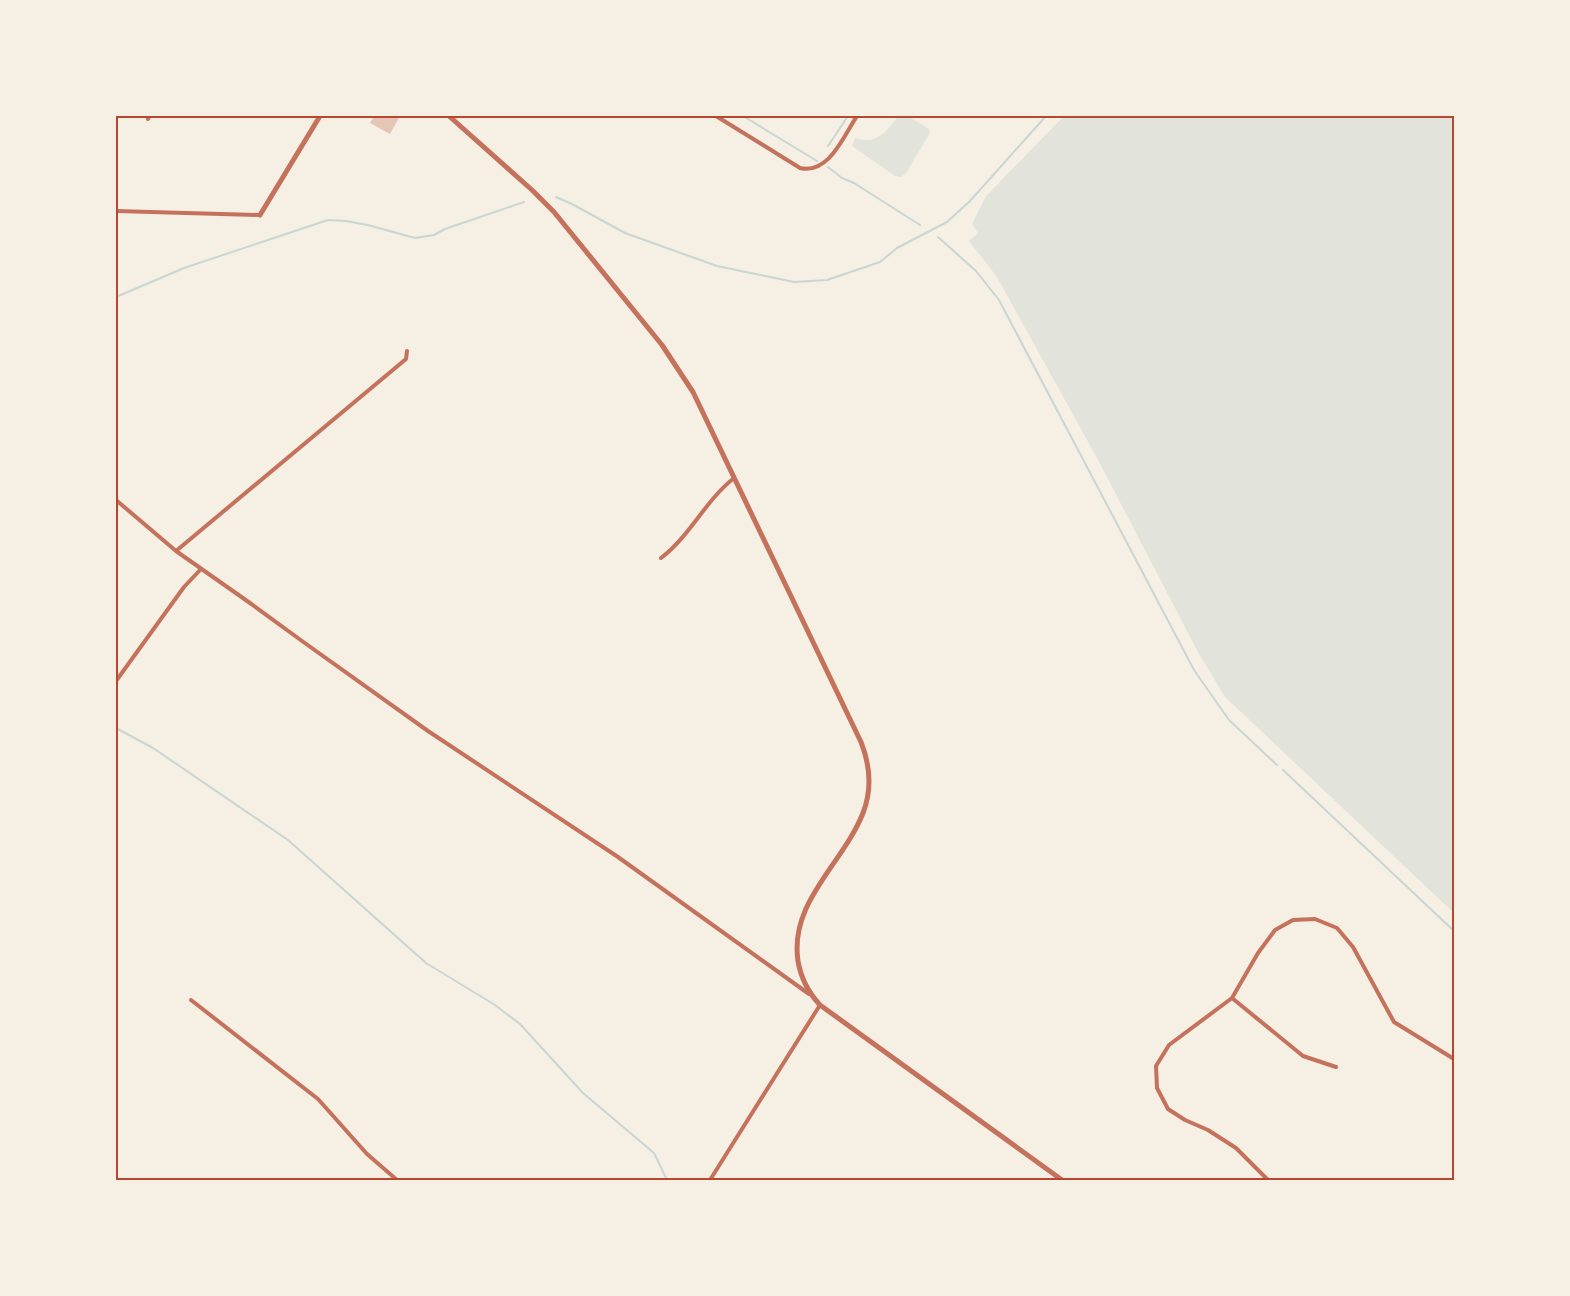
<svg xmlns="http://www.w3.org/2000/svg" width="1570" height="1296" viewBox="0 0 1570 1296" font-family="Arial,sans-serif">
<style>
.green{fill:#e2e4dc}
.lines{fill:none;stroke-linecap:round;stroke-linejoin:round}
.stream{stroke:#c9d6d2;stroke-width:2}
.building{fill:#e6c5b7}
.minor{stroke:#c5725c;stroke-width:4}
.tertiary{stroke:#c5725c;stroke-width:5}
.neatline{fill:none;stroke:#b5482f;stroke-width:2}
</style>
<rect width="100%" height="100%" fill="#f6efe4"/>
<path class="green" d="M898,116h10l21,13 1,4 -24,40 -5,4 -6,-1 -43,-30 3,-8c3,1 7,2 10,2 15,1 26,-14 33,-24z
M1064,116h390v797l-229,-216 -26,-43 -102,-196 -100,-181 -28,-36 9,-8 -6,-9 14,-28z"/>
<g class="lines">
<path class="stream" d="M743,116l74,45
M828,146l20,-30
M828,167l14,11 12,5 66,42
M556,197l16,7 53,29 92,33 77,16 33,-2 53,-18 17,-14 50,-26 23,-21 76,-85
M938,237l38,34 23,29 195,370 35,50 48,45
M116,297l68,-29 144,-48 18,1 22,4 47,13 19,-3 11,-6 79,-27
M116,728l37,20 135,92 138,123 69,42 25,19 63,69 71,60 13,27
M1283,770l171,161
M116,1176l5,4"/>
</g>
<path class="building" d="M374,116h26l-10,18 -20,-11z"/>
<g class="lines">
<path class="minor" d="M716,116l84,52c29,7 44,-33 57,-52
M148,119l2,-3
M116,211l144,4
M116,500l60,51 74,52 52,38 126,90 190,126 191,137
M176,551l230,-192 1,-8
M661,558c29,-22 44,-57 73,-80
M116,681l68,-94 17,-18
M1232,998l71,58 33,11
M191,1000l127,99 49,55 30,26
M710,1180l110,-175
M1268,1180l-32,-32 -28,-18 -23,-10 -17,-11 -11,-21 -1,-22 13,-21 63,-47 26,-45 17,-23 18,-10 22,-1 22,9 16,19 41,75 60,37"/>
<path class="tertiary" d="M449,116l83,74 22,22 108,133 31,47 168,350c9,23 11,48 2,71 -20,51 -74,89 -65,148 3,18 10,31 22,44l242,175
M260,215l60,-99"/>
</g>
<rect width="1570" height="1296" fill="none" stroke="#f6efe4" stroke-width="234"/>
<rect x="117" y="117" width="1336" height="1062" class="neatline"/>
</svg>
